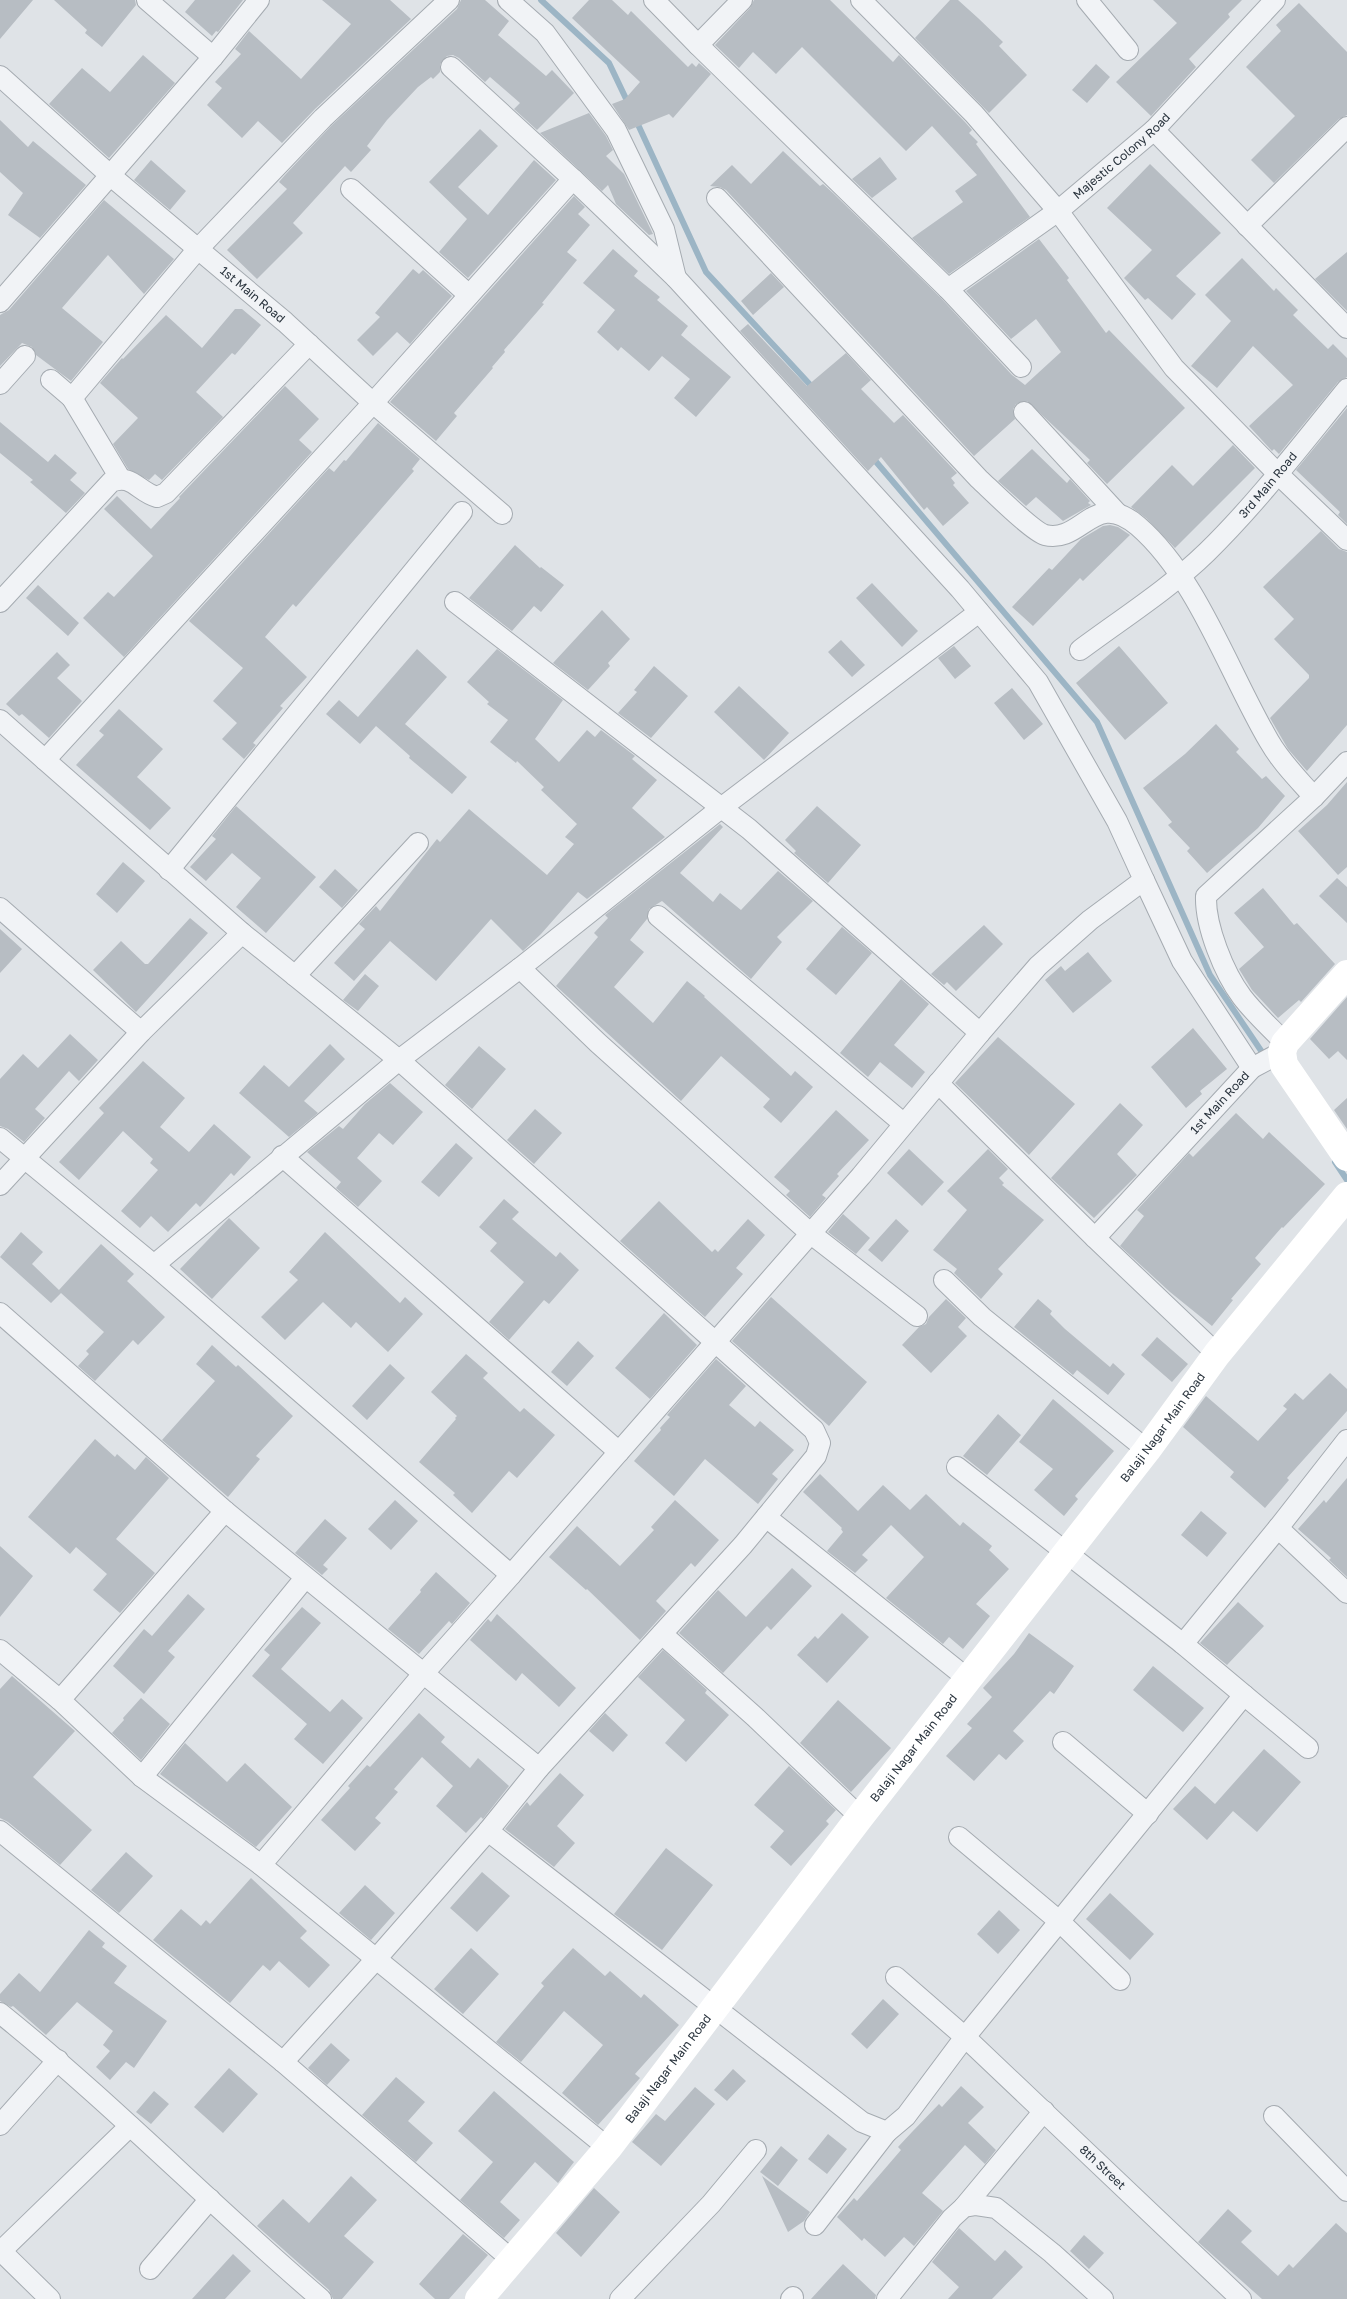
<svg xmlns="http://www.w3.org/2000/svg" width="1347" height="2299" viewBox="0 0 1347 2299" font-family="'Golos Text',sans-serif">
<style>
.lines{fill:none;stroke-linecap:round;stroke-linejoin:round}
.stream{stroke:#9cb5c5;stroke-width:6}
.building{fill:#b7bdc3}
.minor-casing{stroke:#a5abb1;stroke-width:22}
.minor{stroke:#f1f3f6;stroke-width:20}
.secondary{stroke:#fff;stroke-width:28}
.labels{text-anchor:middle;stroke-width:4;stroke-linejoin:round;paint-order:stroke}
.street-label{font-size:12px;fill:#29333d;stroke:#eef2f5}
</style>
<rect width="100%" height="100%" fill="#dfe3e7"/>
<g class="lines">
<path class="stream" d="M541,0l68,63 20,42
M635,118l71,154 109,118
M872,457l225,265 113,253 56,83
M1335,1162l12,18"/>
</g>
<path class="building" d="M0,0h33l-33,39z
M54,0h81l1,5 -34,42 -17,-14 2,-3z
M195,0h48l-25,32 -2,-1 -4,5 -27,-24z
M322,0h68l21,19 -96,90 -33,34 -24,-22 -16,17 -35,-33 15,-17 -7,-6 26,-28 -6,-5 14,-18 52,48 50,-55z
M461,0h24l24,21 -11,14 48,41 6,-6 22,23 -37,37 -23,-21 6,-6 -30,-26 -5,5 -26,-24 -6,-3 -6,1 -7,8v8l-7,7 -2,-2 -13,10 -31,33 -20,26 4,4 -20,22 -6,-6 -52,57 10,10 -46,46 -30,-29 60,-61 -8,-7 6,-7 46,-49 126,-117z
M589,0h23l16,15 3,-4 57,56 4,-4 4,4 3,-4 12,11 -38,44 -4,-4 -40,16 -17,-26 13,-5 15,-17 -68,-64z
M754,0h76l63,62 6,-7 66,67 7,8 -3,3 9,9 -2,2 54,73 -81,57 -37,-36 51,-36 -8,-11 22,-16 -45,-49 -26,25 -104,-104 -26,27 -23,-22 -14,16 -24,-23 35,-37z
M950,0h8l20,18 25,24 -4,4 28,29 -38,38 -74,-75z
M1153,0h89l-14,14 2,3 -41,42 7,8 -45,49 -35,-34 61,-59z
M1299,3l48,49v63l-8,4 -65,64 -23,-23 44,-44 -49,-49 35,-36 -5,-6z
M143,55l32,28 -66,75 -60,-54 33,-36 28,24z
M1096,64l14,13 -23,26 -15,-13z
M589,113l17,23 7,14 -7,6 18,18 29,60 -4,1 -33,-31 -8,-19 -6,6 -62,-58z
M0,120l28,27 5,-6 53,44 -46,53 -32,-23 15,-22 -23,-21z
M480,129l18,17 -40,41 30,28 46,-55 22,20 -88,98 -29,-26 28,-33 -38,-37z
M783,151l37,35 3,-2 10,9 107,104 72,78 13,10 36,-33 -25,-33 -25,20 -45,-48 73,-52 30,39 -2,2 39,53 3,-3 76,78 -78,76 -20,-21 3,-3 -63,-59 -11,3 -3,5 2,10 -41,37 -248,-266 -6,-3 -10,-1 22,-21 19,19z
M880,157l17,22 -25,19 -20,-19z
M151,160l35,31 -16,19 -36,-30z
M1150,164l71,69 -45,43 20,18 -24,26 -24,-22 -3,2 -21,-22 28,-28 -45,-42z
M574,196l11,11 -7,7 12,11 -23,27 10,8 -35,43 2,1 -40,46 1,2 -13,15 1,1 -39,45 3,3 -21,25 -46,-39z
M104,200l70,59 -30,35 -36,-39 -46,53 41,34 -32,39 -35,-26 -4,-8 -10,-4 -22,23v-51l9,-5z
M613,249l25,22 -4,5 26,21 -3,3 31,26 -7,9 50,42 -35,40 -22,-19 16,-19 -28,-23 -13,15 -28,-24 -3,4 -21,-19 18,-22 -32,-27z
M1347,252v59l-32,-32z
M1242,258l32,33 2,-3 22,22 -5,5 35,34 5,-5 14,14v19l-9,5 -59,72 -5,-5 -2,2 -23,-25 44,-41 -40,-39 -36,42 -26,-22 40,-45 -26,-26z
M413,269l6,5 4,-4 29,26 -42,48 -13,-12 -24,24 -16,-16 23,-23 -5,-4z
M771,273l13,14 -31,28 -12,-14z
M235,309h7l19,16 -26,30 -3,-2 -36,39 27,25 -61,63 -7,-6 -6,6 -21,-11 -15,-25 25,-26 -38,-35 22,-25 1,1 43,-44 36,33z
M748,324l59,62 39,-33 25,27 -10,9 33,34 9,-8 54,58 -6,5 4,5 -2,2 16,18 -26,23 -16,-19 -3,3 -43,-53 -13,14 -128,-140z
M285,386l34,33 -20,21 13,12 -188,205 -41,-39 25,-26 6,5 39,-41 -49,-47 13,-13 34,33 29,-31 -1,-1z
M1347,408v116l-9,-9 2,-3 -44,-42z
M0,422l48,40 7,-8 22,19 -7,7 15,13 -19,20 -36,-31 3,-2 -33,-27z
M378,423l42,36 -8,10 2,2 -118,136 -3,-3 -28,33 42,40 -27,29 3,2 -30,35 3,2 -12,14 -22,-20 15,-16 -24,-22 30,-33 -54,-47 140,-153 5,4 10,-12 2,1z
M1233,445l22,23 -80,80 -29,-30 -15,-11 41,-42 21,21z
M1032,449l35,34 3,-4 20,22 -2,2 3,2 -28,16 -27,-24 -10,9 -28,-25z
M1110,525l8,2 12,8 -47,46 -3,-3 -47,48 -21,-19 37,-39 3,2 29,-31 22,-13z
M1321,531l18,18 8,3v173l-40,46 -19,-22 -18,-31 39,-40v-3l-35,-36 20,-20 -31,-32z
M515,545l25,23 1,-1 23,18 -23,27 -7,-6 -22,25 -43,-33z
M872,583l46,48 -16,16 -46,-49z
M38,585l41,38 -11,13 -42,-38z
M602,610l28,29 -22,24 2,3 -22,24 -35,-27z
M841,640l24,25 -13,12 -24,-25z
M954,646l17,20 -16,13 -17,-21z
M1119,646l49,57 -43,37 -49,-57z
M417,649l30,28 -42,47 62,53 -15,17 -43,-36 1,-2 -34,-30 -16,18 -34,-30 13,-14 19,17z
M497,649l66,51 -28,39 24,23 28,-32 8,7 6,-7 34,26 -3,3 25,21 -25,28 33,29 -78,62 -9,-7 -37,42 -18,17 -32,-32 -55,62 -46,-40 -36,40 -20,-18 31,-34 -6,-5 17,-18 4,5 57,-72 3,3 29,-33 78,66 27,-31 -9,-7 12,-13 -36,-34 3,-3 -27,-26 -1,2 -26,-21 18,-22 -21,-16 2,-2 -22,-20z
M57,652l13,13 -13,13 25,23 -33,37 -27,-24 -3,2 -13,-12z
M654,666l34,30 -37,42 -33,-25 19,-21 -3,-2z
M739,686l50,47 -25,27 -50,-48z
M1012,688l31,36 -19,16 -30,-37z
M119,709l44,40 -26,28 34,31 -21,22 -74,-65 28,-30 -5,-4z
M1216,724l23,25 -3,3 26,27 4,-3 19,20 -27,32 -51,45 -20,-22 3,-3 -22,-23 4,-3 -29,-34 42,-34z
M1347,782v85l-9,8 -40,-44 29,-26z
M236,806l80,71 -50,56 -30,-26 25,-29 -29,-25 -26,28 -16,-14 26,-28 -4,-3z
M817,806l44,39 -33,38 -34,-30 2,-2 -11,-11z
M720,824l3,3 -43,46 33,29 7,-9 21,17 37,-39 35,30 -36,36 5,5 -31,37 -89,-78 -13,8 -2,10 -17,21 14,12 -30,35 39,36 34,-42 18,15 -1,1 87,79 4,-5 18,16 -32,36 -18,-16 7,-8 -49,-43 -40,45 -125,-115 42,-49 -4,-4 14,-15 -3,-3z
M123,862l22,19 -28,32 -21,-19z
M335,869l23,21 -16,18 -23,-21z
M1337,878l10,9v36l-28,-27z
M1263,888l31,37 3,-2 38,41 -34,38 -2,-2 -21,18 -26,-28 -13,-21 25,-22 -30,-34z
M190,918l18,15 -72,79 -43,-42 28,-29 24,23h3z
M984,925l19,19 -47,47 -9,-9 -3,3 -13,-11z
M842,927l30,26 -36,42 -30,-26z
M0,929l22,20 -22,24z
M1088,952l24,29 -39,32 -28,-33 16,-14 4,5z
M365,974l14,12 -21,25 -15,-11z
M901,979l28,25 -35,41 31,27 -13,16 -32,-26 -12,15 -28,-24z
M1347,997v63l-9,-9 -9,8 -19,-20z
M1193,1028l34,41 -27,22 2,3 -16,14 -35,-41z
M70,1034l28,26 -19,21 -10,-10 -34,38 10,9 -21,24 -16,-13 -8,-3v-47l23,-25 15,14z
M998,1037l77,67 -46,51 -74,-72z
M330,1044l15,15 -41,42 14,12 -29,24 -50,-44 25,-28 25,22z
M479,1046l27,23 -34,40 -27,-24z
M143,1061l42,37 -25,29 29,25 25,-28 37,33 -17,19 -3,-3 -31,34 -4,-4 -28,29 -17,-16 -11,12 -19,-17 37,-41 -8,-7 3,-4 -30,-28 -44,49 -20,-18 45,-49 -5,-5z
M390,1083l33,29 -30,33 -14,-12 -22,25 25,23 -24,26 -22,-19 5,-6 -34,-30 32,-26 4,3 22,-25z
M1347,1098v31l-13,-19z
M1120,1103l23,22 -26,29 20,21 -43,43 -43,-40z
M535,1109l27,24 -28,31 -27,-24z
M836,1110l33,30 -32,34 2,2 -17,19 4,3 -16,19 -24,-22 4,-4 -16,-14z
M1236,1113l27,26 6,-7 56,52 -42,44 -1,-1 -27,31 6,6 -30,35 2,1 -21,26 -42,-34 -50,-46 24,-30 -7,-6 52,-57 4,4z
M456,1143l17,15 -34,39 -18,-15z
M909,1149l35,33 -22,24 -35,-33z
M988,1149l20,20 -9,9 5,5 -2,2 42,35 -46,49 5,5 -22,25 -27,-26 3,-4 -24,-19 34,-40 -20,-19z
M504,1199l15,13 -7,7 44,38 4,-5 19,18 -30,34 -5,-4 -35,40 -20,-18 35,-40 -34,-31 7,-8 -18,-16z
M659,1201l53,51 3,-3 3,3 30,-33 17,16 -29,33 7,6 -38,43 -85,-76z
M843,1214l27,24 -14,16 -28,-22z
M229,1218l31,30 -48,51 -32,-30z
M896,1219l13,12 -27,31 -14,-12z
M21,1232l22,20 -11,12 27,26 42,-46 33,30 -7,7 38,36 -27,28 -5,-5 -38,41 -17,-15 11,-12 -3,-3 18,-19 -43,-39 -10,10 -51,-46z
M325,1232l75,71 5,-6 18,17 -35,38 -32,-30 -5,6 -28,-26 -38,38 -24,-23 37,-37 -9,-8z
M771,1297l96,85 -38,44 -97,-85z
M946,1299l20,19 -8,9 9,9 -36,37 -29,-28 17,-18 7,-3 3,-7z
M1038,1299l14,12 -2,3 15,15 45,38 3,-4 12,11 -17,21 -31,-25 -4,5 -59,-48z
M664,1313l33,32 -47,54 -35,-31z
M1157,1337l31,27 -16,18 -31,-27z
M578,1341l16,15 -27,30 -16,-14z
M212,1345l24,22 2,-2 55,51 -37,40 4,3 -32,38 -66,-57 53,-59 -19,-17z
M466,1354l22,19 -5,5 37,34 4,-4 31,27 -38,43 -8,-7 -37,42 -19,-18 2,-2 -36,-31 37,-43 -1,-1 2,-2 -26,-24z
M716,1359l30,27 -17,19 26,22 5,-6 34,29 -22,24 6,5 -20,25 -53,-45 -31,37 -40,-35 27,-31 -1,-2 10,-11 -3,-2z
M390,1364l15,14 -38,42 -15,-14z
M1330,1373l17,16v22l-60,67 2,2 -24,28 -35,-31 4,-5 -51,-45 23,-31 52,45 29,-32 -4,-3 12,-13 8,7z
M1053,1399l61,52 -39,45 3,3 -14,17 -30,-26 19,-21 -34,-27z
M998,1414l23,21 -34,40 -24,-19z
M95,1439l20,18 2,-3 18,16 11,-13 23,21 -53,61 39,34 -35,40 -27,-23 14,-16 -31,-27 -6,7 -42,-37z
M820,1474l38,37 25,-26 27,25 16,-16 34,32 3,-4 29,24 -3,4 20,19 -33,35 14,12 -27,33 -14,-12 -6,7 -57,-46 38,-41 -33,-32 -29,30 6,5 -13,13 -28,-22 16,-19 -2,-3 1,-1 -39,-36z
M1347,1478v99l-18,-17 2,-2 -33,-29 26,-29 2,3z
M395,1500l23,21 -27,29 -23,-21z
M675,1500l44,40 -24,27 -4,-4 -35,38 10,10 -26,29 -53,-51 -1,1 -37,-33 28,-31 43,40 34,-36 -3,-3z
M1201,1511l26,22 -20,24 -26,-22z
M325,1519l22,19 -24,27 5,4 -6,6 -27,-22z
M0,1546l33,30 -33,41z
M792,1568l20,18 -41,44 -4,-4 -44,47 -44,-40 39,-43 28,27z
M436,1572l34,31 -18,21 -3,-3 -30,33 -31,-25 33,-37 -1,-2z
M188,1594l17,15 -37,42 7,6 -31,37 -31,-28 31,-37 8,7z
M1238,1602l26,24 -37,39 -27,-22z
M302,1607l19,16 -40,46 49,43 12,-13 21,19 -40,46 -29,-25 13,-15 -55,-48 18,-21 -6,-5z
M842,1613l27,24 -42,46 -30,-28 18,-19 3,3z
M497,1614l79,74 -17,19 -37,-34 -6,8 -46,-41 18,-21 3,3z
M1029,1633l45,33 -20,28 -4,-3 -37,40 11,10 -18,19 -7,-6 -25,27 -28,-25 26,-28 -5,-4 25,-27 -9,-9 31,-34z
M663,1650l44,40 -2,3 24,22 -43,47 -21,-19 20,-23 -47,-43z
M1153,1666l51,42 -21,24 -50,-42z
M12,1676l63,55 -42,46 59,53 -32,35 -52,-43 -8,-4v-129z
M141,1698l29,26 -29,36 -29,-27 12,-13 -1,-2z
M838,1700l53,48 -40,44 -51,-49z
M419,1713l26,24 -4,5 29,26 8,-10 31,28 -26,33 -2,-2 -15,16 -30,-27 17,-20 -31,-29 -28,32 4,3 -23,26 6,5 -26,28 -34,-31 29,-32 -2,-2 19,-21 3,2z
M605,1713l23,22 -15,17 -24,-21z
M185,1743l42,39 18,-19 47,44 -36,40 -96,-73z
M1264,1749l37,33 -44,50 -24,-21 -26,29 -34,-31 22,-23 20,18z
M789,1766l47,44 -10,11 3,3 -38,42 -21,-19 14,-16 -30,-26z
M560,1773l24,22 -27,31 18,17 -21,24 -49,-38 22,-27 3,4z
M666,1848l47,37 -51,65 -48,-36z
M126,1852l27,24 -34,37 -28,-23z
M482,1872l28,24 -33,36 -27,-24z
M251,1878l56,53 -7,7 30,27 -21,23 -30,-27 -9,10 -7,-6 -33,38 -77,-63 28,-31 20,17 5,-6 4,4z
M365,1885l30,28 -24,27 -32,-27z
M1110,1893l44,41 -24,26 -44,-41z
M999,1910l21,20 -22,24 -21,-20z
M89,1930l16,13 -3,4 25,19 -13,17 53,38 -33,47 -8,-6 -16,18 -14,-13 14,-16 -7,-6 10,-14 -36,-29 -31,33 -33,-29 -2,1 -11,-6v-7l19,-21 21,19z
M471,1948l28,26 -36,40 -29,-25z
M573,1948l32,28 5,-5 31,27 3,-4 35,31 -44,49 5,4 -42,47 -36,-32 41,-48 -39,-34 -43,51 -25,-20 48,-56 -3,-3z
M883,1999l16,15 -32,35 -16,-15z
M331,2043l19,17 -23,25 -19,-17z
M229,2068l29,26 -35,39 -29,-26z
M733,2069l13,12 -19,20 -13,-11z
M396,2077l29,25 -17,19 25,22 -17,19 -54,-47z
M961,2086l23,21 -16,16 28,27 -11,14 -20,-19 -43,48 21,18 -29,35 -10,-9 -19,20 -21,-19 -2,3 -25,-24 17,-19 3,3 44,-51 -3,-3 14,-15 27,-28 3,3z
M695,2087l20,17 -54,62 -29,-24 24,-28 9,7z
M154,2091l15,13 -18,20 -15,-12z
M494,2091l80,71 -16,21 -23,-21 -35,40 20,18 -16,18 -44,-38 33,-38 -35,-31z
M828,2134l19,15 -20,25 -19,-15z
M781,2146l17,14 -20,26 -18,-14z
M351,2176l26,24 -33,36 30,26 -32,37h-9l-4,-9 -72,-64 26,-27 26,24z
M762,2176l48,36 -6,9 -16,11z
M594,2188l26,24 -39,45 -25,-24z
M1228,2209l24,22 -11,11 37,34 11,-12 4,4 43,-45 11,10v66h-85l-64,-57z
M959,2228l36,33 10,-11 18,17 -31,32h-44l11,-12 -27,-25z
M463,2234l25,21 -39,44h-14l-16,-15z
M1084,2235l20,18 -15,16 -19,-18z
M233,2254l18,17 -26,28h-33z
M843,2264l33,31 -1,4h-64z"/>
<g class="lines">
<defs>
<g id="minor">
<path d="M147,0l66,57"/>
<path d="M508,0l37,33 71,97 48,99 12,49"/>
<path d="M654,0l44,45"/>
<path d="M742,0l-44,45 250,244 73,78"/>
<path d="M861,0l113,114 84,97 116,157 104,106 69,66"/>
<path d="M1087,0l41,50"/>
<path d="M451,67l122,112 -200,224 -328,357 197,173 157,127 415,370 6,13 -4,13 -73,89 -204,223 -51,63 374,291 25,10 19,-16 59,-79 279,-342 -61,-51"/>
<path id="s1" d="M0,76l111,100 174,146 88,81 129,111"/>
<path d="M1154,130l193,198"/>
<path d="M573,179l103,99 284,311 78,93 79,139 27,59 -54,40 -52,46 -58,67"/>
<path d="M351,189l118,106"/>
<path d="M717,198l262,281c12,11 53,52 66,56 37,9 49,-47 93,-9 59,51 91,147 131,215 12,21 29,38 45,56"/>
<path d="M1247,226l100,-99"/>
<path id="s2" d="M948,289l110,-78 96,-81 121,-130"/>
<path d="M0,302l213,-245 46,-57"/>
<path d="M51,380l21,18 125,-148 126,-132 126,-118"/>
<path d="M0,384l25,-28"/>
<path d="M72,398l48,80"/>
<path d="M1024,412l94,102"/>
<path d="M0,602l111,-120c21,-9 27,10 46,15l9,-4 143,-149"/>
<path id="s3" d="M1080,650c43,-32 89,-61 127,-98 51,-50 95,-108 140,-163"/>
<path d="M0,720l45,40"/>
<path d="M169,870l293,-358"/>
<path d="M1144,880l38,81 70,107"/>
<path d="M0,908l141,124"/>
<path d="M658,916l246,208"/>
<path d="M520,968l78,75 212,190 107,83"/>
<path d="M295,976l123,-133"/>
<path d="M1285,1043c-14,-15 -30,-29 -43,-46 -18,-24 -37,-71 -36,-101l108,-99 33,-35"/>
<path d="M938,1083l157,155 122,116"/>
<path d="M0,1138l154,127 357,310 350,-399 119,-143 -231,-204 -294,-227"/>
<path d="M282,1156l337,296"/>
<path d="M0,1185l141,-153 101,-99"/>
<path id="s4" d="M1095,1238l157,-170 30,-16"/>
<path d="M154,1265l245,-205 121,-92 201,-160 258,-196"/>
<path d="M944,1280l38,37 165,133"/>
<path d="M0,1313l225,198 314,257"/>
<path d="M957,1467l226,177 95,-116 69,-88"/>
<path d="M766,1517l202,162"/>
<path d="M1278,1528l69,65"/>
<path d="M662,1634l93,83 105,100"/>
<path d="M0,1650l60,50 82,77 119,88 162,-191 88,-99"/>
<path d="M1244,1695l64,53"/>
<path d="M60,1700l165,-189"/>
<path d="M1063,1742l85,72"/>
<path d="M142,1777l163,-199"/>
<path d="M0,1831l283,231 230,199"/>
<path d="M959,1837l100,84 61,59"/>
<path d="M261,1865l347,283"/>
<path id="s5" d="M896,1977l69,60 276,262"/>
<path d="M0,2013c112,90 212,193 321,286"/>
<path d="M283,2062l94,-104 111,-127"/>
<path d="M1274,2116l73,75"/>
<path d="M0,2125l58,-65"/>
<path d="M964,2207l80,-96"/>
<path d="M815,2225l72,-93"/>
<path d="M1,2251l49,48"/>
<path d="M0,2252l130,-126"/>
<path d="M150,2269l60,-70"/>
<path d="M620,2299l91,-95 45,-54"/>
<path d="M791,2299l2,-2"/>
<path d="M887,2299l65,-81 12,-11 12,-2 20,3 56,45 51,46"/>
</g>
</defs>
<use href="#minor" class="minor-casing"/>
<use href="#minor" class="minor"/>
<g class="secondary">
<path d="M1347,974l-62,69 -3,9 2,13 63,92"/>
<path id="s6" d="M479,2299l129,-151 252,-331 287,-367 70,-96 130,-158"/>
</g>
</g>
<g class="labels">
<g class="street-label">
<text dy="4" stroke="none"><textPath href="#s2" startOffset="219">Majestic Colony Road</textPath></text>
<text dy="4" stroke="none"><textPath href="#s1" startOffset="334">1st Main Road</textPath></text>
<text dy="4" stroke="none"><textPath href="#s3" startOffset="251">3rd Main Road</textPath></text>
<text dy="4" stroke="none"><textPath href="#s4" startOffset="184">1st Main Road</textPath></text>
<text dy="4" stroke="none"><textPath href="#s6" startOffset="1108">Balaji Nagar Main Road</textPath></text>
<text dy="4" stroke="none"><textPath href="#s6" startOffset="702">Balaji Nagar Main Road</textPath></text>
<text dy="4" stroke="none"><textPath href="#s6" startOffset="298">Balaji Nagar Main Road</textPath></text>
<text dy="4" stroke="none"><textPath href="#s5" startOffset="281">8th Street</textPath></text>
</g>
</g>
</svg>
